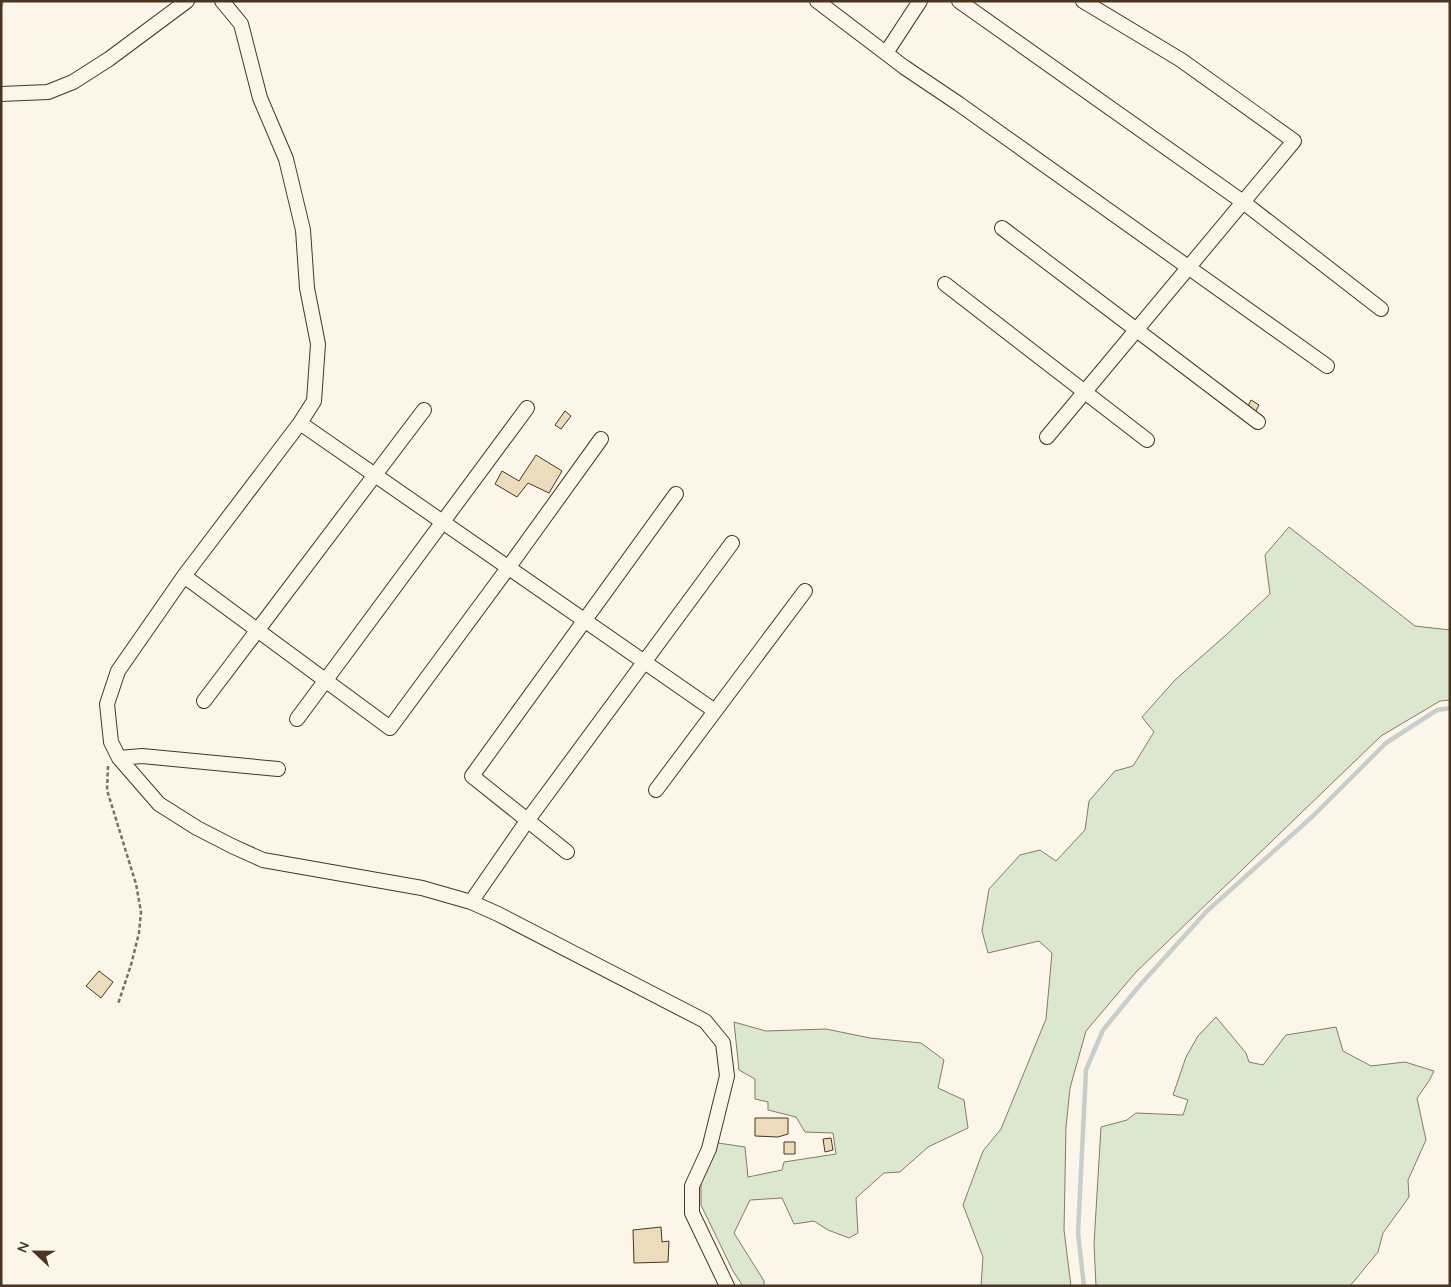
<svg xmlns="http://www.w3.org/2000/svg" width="1451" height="1287" viewBox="0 0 1451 1287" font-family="Quicksand,sans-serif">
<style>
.green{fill:#dce7d0;stroke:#887966}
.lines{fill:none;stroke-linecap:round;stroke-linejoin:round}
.stream{stroke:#c9cecd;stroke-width:4.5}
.building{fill:#ecdcbc;stroke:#4a3520}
.street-casing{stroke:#4a3520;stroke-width:16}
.path{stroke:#7f6f5c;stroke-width:2.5;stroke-dasharray:4 2.5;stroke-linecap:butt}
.street{stroke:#fbf6e9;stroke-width:14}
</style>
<rect width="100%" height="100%" fill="#fbf6e9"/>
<path class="green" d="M1289,527l126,99 35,4v70l-10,1 -59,35 -245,236 -50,59 -16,57 -4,39 -2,103 7,56h-90l2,-29 -20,-52 20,-54 18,-22 45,-110 6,-66 -13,-12 -51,12 -6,-22 7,-42 31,-34 20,-5 16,11 29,-31 4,-29 26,-30 18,-5 21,-34 -12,-15 33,-37 51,-45 44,-41 -5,-39z
M1216,1017l30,36 3,9 14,3 23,-30 50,-8 7,24 28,15 34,-4 29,9 -5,10 -12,17 9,42 -18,40 1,17 -26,36 -5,19 -28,34h-254l-2,-42 7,-117 26,-7 9,-7 47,2 5,-15 -15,-5 13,-38 12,-21z
M734,1022l32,9 60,-2 44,9 51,5 23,17 -6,28 26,12 4,28 -40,19 -28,25 -16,1 -28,25 2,35 -9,5 -21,-8 -14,-9 -20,3 -12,-26 -32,2 -16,33 30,48v5h-21l-10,-15 -32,-66v-28l17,-34 27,4 3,30 34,-7 2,-8 52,-8 -3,-21 -28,-1 -9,-15 -28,-7v-8l-13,-3v-20l-16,-9z"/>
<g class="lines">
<path class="stream" d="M1,5l2,-4
M1084,1286l-6,-53 8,-163 17,-40 37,-45 67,-74 106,-95 73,-73 51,-33 13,-2"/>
</g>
<path class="building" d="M1251,400l8,5 -4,8 -8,-5z
M565,411l6,5 -10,13 -6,-4z
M536,455l26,16 -13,22 -21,-10 -11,14 -22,-13 7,-13 17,10z
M99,971l14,11 -12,16 -15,-12z
M755,1118h33v16l-10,3 -23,-1z
M831,1138l2,12 -8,2 -2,-13z
M784,1142h11v12h-11z
M661,1227l1,15 7,-1 -1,21 -34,1 -1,-33z"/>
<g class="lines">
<defs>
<path id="street" d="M222,1l19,23 19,74 26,61 17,71 4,58 11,56 -4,57 -14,22 -116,153 -66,95 -11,33 4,38 8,16 40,46 38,24 35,18 31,14 159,28 49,14 27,12 207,107 18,22 4,33 -18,73 -17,37v27l35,73
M817,1l87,66 55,37 368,262
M959,1l284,201 138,107
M886,53l34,-52
M1,94l47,-2 25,-10 36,-23 78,-58
M1002,228l256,194
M945,284l202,156
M300,423l415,288
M1047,437l247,-296 -113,-81 -98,-59
M184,576l206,152 118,-160 93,-129
M204,701l220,-291
M297,719l230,-311
M119,758l23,-2 136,13
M656,790l149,-199
M567,852l-95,-76 204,-282
M471,902l56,-81 205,-278"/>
</defs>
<use href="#street" class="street-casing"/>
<path class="path" d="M108,766l-1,24 29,94 5,28 -2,21 -8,32 -13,39"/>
<use href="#street" class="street"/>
</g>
<rect width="1451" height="1287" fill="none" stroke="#4a3520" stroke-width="5"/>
<g transform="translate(35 1252) rotate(292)" stroke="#fbf6e9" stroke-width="4" paint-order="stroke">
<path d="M0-4L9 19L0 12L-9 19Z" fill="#4a3520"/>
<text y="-8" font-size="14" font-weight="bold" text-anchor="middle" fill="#4a3520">N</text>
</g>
</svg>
